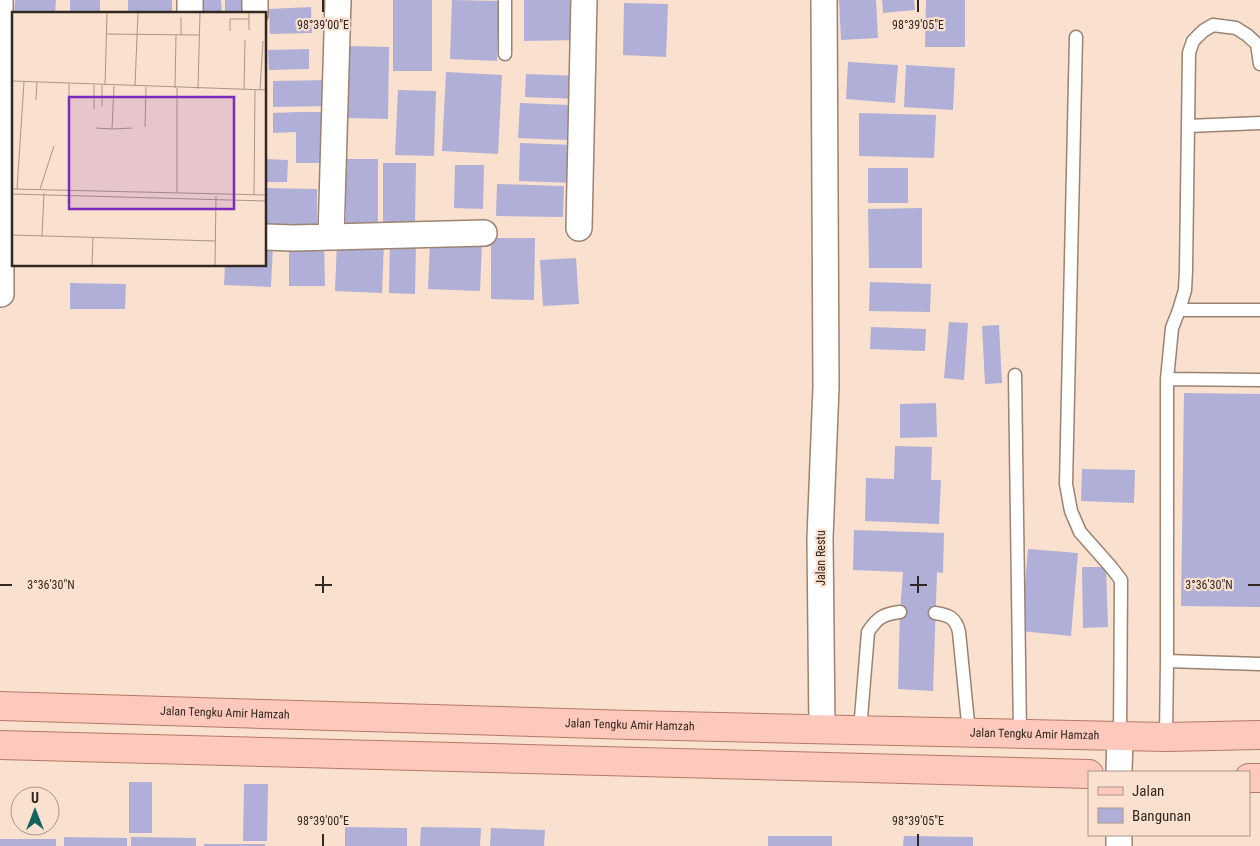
<svg xmlns="http://www.w3.org/2000/svg" width="1260" height="846" viewBox="0 0 1260 846" font-family="'Roboto Condensed',sans-serif">
<style>
.building{fill:#afafd7}
.lines{fill:none;stroke-linecap:round;stroke-linejoin:round}
.service-casing{stroke:#9b8372;stroke-width:15}
.minor-casing{stroke:#9b8372;stroke-width:28}
.primary-casing{stroke:#b47968;stroke-width:30}
.service{stroke:#fff;stroke-width:12}
.minor{stroke:#fff;stroke-width:25}
.primary{stroke:#fdc9bc;stroke-width:28}
.ticks{fill:none;stroke:#312821;stroke-width:2}
.labels{text-anchor:middle;stroke-width:4.5;stroke-linejoin:round;paint-order:stroke}
.street-label{font-size:12px;fill:#312821;stroke:#fae0ce}
.inset-road{fill:none;stroke:#aa9689;stroke-width:1}
.view{fill:#7b2cbf;fill-opacity:0.15;stroke:#7b2cbf;stroke-width:2.5}
.inset-edge{fill:none;stroke:#312821;stroke-width:2.5}
.ticks-label{font-size:12px;text-anchor:middle;fill:#312821;stroke:#fae0ce;stroke-width:4.5;stroke-linejoin:round;paint-order:stroke}
</style>
<rect width="100%" height="100%" fill="#fae0ce"/>
<path class="building" d="M15,0h41l-1,14h-41z
M70,0h30v14h-30z
M128,0h44v14h-44z
M193,0h28l1,14h-28z
M225,0h27v14h-27z
M393,0h39v71h-39z
M452,0l47,1 -2,60 -47,-2z
M524,0h57v40l-57,1z
M839,0h37l2,38 -37,2z
M882,0h32l1,10 -32,3z
M926,0h39v47h-40z
M624,3l44,1 -2,53 -43,-2z
M311,7l1,26 -42,1 -1,-25z
M348,46l41,1 -1,72 -41,-1z
M309,49v20l-40,1 -1,-20z
M848,62l50,3 -3,38 -49,-4z
M906,65l49,3 -2,42 -49,-3z
M446,72l56,3 -4,79 -56,-3z
M526,74l54,2 -1,23 -54,-2z
M330,80v26l-57,1v-26z
M398,90l38,1 -2,65 -39,-1z
M520,103l49,2 -1,35 -50,-2z
M299,112h30v51h-33v-31l-23,1v-20z
M859,113l77,2 -2,43 -75,-2z
M520,143l53,2 -1,38 -53,-2z
M265,159l23,1 -1,22h-22z
M345,159h33v64l-32,1z
M383,163h33l-1,62h-32z
M455,165h29l-1,44 -29,-1z
M868,168h40v35h-40z
M497,184l67,2 -1,31 -67,-1z
M265,188l52,1v38h-52z
M922,208v60h-53l-1,-59z
M491,238h44l-1,62 -43,-1z
M337,242l47,1 -2,50 -47,-2z
M390,242h26l-1,52 -26,-1z
M430,242l52,2 -2,47 -52,-2z
M324,243l1,43h-36v-42z
M265,244l8,1 -2,42 -47,-2 1,-20h40z
M576,258l3,46 -36,2 -3,-46z
M870,282l61,2 -1,28 -61,-1z
M70,283l56,1 -1,25h-55z
M949,322l19,1 -4,57 -20,-2z
M999,325l3,58 -17,1 -3,-58z
M871,327l55,2 -1,22 -55,-2z
M1184,393l76,1v213l-79,-1z
M936,403l1,34 -37,1v-34z
M895,446l37,1 -1,33h10l-2,44 -74,-3 1,-43 28,1z
M1082,469l53,1 -1,33 -53,-2z
M854,530l90,3 -1,40 -6,-1 -4,119 -35,-2 2,-77 3,-40 -50,-2z
M1028,549l50,4 -7,83 -50,-5z
M1082,567h24l2,60 -25,1z
M129,782h23v51h-23z
M244,784h24l-1,57h-24z
M345,827l62,1v18h-62z
M421,827l60,1 -1,18h-60z
M491,828l54,2 -1,16h-54z
M768,836h64v10h-64z
M904,836l69,1v9h-70z
M64,837l63,1v8h-63z
M131,837l65,1v8h-65z
M0,839h56v7h-56z
M204,844h61v2h-61z"/>
<g class="lines">
<defs>
<path id="service" d="M1076,37l-10,447 5,27 9,21 31,35 10,13 -1,156
M505,54v-54
M1188,126l72,-3
M1179,310h81
M1015,375l5,359
M1167,379l5,-51 7,-18 6,-20 1,-20 3,-217 4,-12 10,-10 10,-6 23,3 11,7 10,9 3,20
M935,613c14,2 21,5 24,19l10,101
M1167,661l93,3
M860,730l8,-98c9,-14 15,-18 32,-20
M1166,737l1,-76v-282l93,1"/>
<path id="minor" d="M0,0l1,294
M255,0v14
M190,14v-14
M579,228l5,-228
M265,237l28,1 38,-1 7,-237
M331,237l153,-4
M822,729l-2,-191 6,-151 -2,-387
M1119,772l1,-36
M1119,846v-11"/>
<g id="primary">
<path id="s1" d="M0,706l632,19 534,12 94,-2"/>
<path d="M0,745l1089,29"/>
<path d="M1249,778h11"/>
</g>
</defs>
<use href="#service" class="service-casing"/>
<use href="#minor" class="minor-casing"/>
<use href="#primary" class="primary-casing"/>
<use href="#service" class="service"/>
<use href="#minor" class="minor"/>
<use href="#primary" class="primary"/>
</g>
<path class="ticks" d="M323,0v12M918,0v12M323,576v17M918,576v17M0,585h12M315,585h17M910,585h17M1248,585h12M323,834v12M918,834v12"/>
<g class="labels">
<g class="street-label">
<text transform="translate(821 558) rotate(-90)" y="4">Jalan Restu</text>
<text dy="4" stroke="none"><textPath href="#s1" startOffset="225">Jalan Tengku Amir Hamzah</textPath></text>
<text dy="4" stroke="none"><textPath href="#s1" startOffset="630">Jalan Tengku Amir Hamzah</textPath></text>
<text dy="4" stroke="none"><textPath href="#s1" startOffset="1035">Jalan Tengku Amir Hamzah</textPath></text>
</g>
</g>
<g transform="translate(12 12)">
<rect width="254" height="254" fill="#fae0ce"/>
<path class="inset-road" d="M237,18v-17M218,19v-12h19M94,22l93,1M169,23v-18M0,69l254,9M57,72v52M90,73v21M93,73l2,-72M123,74l3,-73M163,76l1,-53M186,77l2,-76M232,78l1,-50M248,78l3,-49M24,88l1,-18M82,97v-24M133,115l1,-40M84,116l16,1 2,-43M100,117l20,-1M0,177l254,6M5,177l7,-107M28,177l14,-43M165,181v-105M0,182l254,7M242,183l1,-105M0,223l203,6M30,224l2,-43M80,253l1,-27M203,253l1,-69"/>
<path class="view" d="M57,85h165v112h-165z"/>
<rect width="254" height="254" class="inset-edge"/>
</g>
<g class="ticks-label">
<text x="323" y="29">98°39'00"E</text>
<text x="918" y="29">98°39'05"E</text>
<text x="51" y="589">3°36'30"N</text>
<text x="1209" y="589">3°36'30"N</text>
<text x="323" y="825">98°39'00"E</text>
<text x="918" y="825">98°39'05"E</text>
</g>
<rect x="1088" y="771" width="162" height="65" fill="#fae0ce" stroke="#aa9689"/>
<rect x="1098" y="787" width="25" height="8" fill="#fdc9bc" stroke="#aa9689"/>
<text x="1132" y="796" font-size="15" fill="#312821">Jalan</text>
<rect x="1098" y="808" width="25" height="15" fill="#afafd7" stroke="#aa9689"/>
<text x="1132" y="821" font-size="15" fill="#312821">Bangunan</text>
<g transform="translate(35 811)"><circle r="24" fill="#fae0ce" stroke="#aa9689"/>
<path d="M0-4L9 19L0 12L-9 19Z" fill="#15635d"/>
<text y="-8" font-size="14" font-weight="bold" text-anchor="middle" fill="#312821">U</text>
</g>
</svg>
